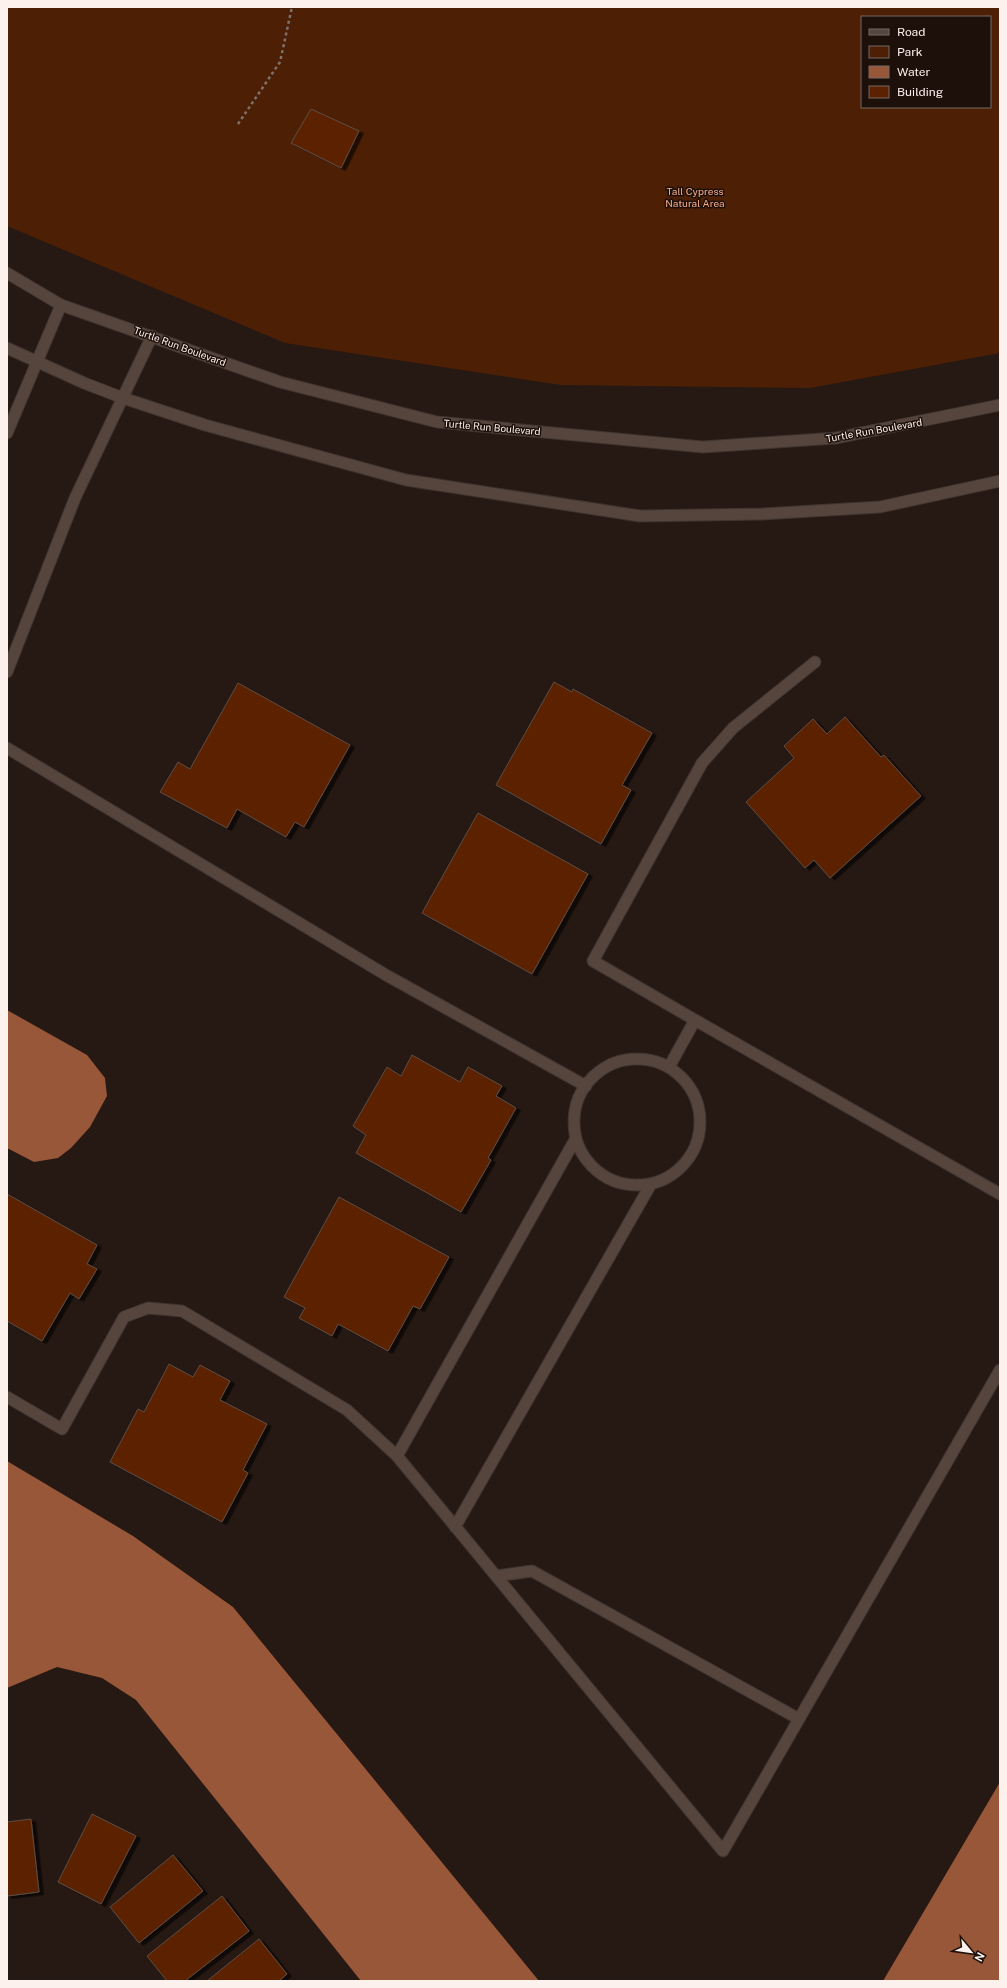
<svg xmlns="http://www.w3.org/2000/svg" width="1007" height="1988" viewBox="0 0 1007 1988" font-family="'Public Sans',sans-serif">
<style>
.green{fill:#4d2006;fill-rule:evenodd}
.water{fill:#975738}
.building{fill:#5c2200;stroke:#5e4d46;filter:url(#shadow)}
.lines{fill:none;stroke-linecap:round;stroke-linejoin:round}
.service-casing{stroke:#3e3330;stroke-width:13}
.tertiary-casing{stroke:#3e3330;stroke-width:13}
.path{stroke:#7e726d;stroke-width:2.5;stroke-dasharray:3 3;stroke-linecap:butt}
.service{stroke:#55453d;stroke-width:11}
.tertiary{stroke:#55453d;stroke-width:11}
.labels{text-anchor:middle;stroke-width:3;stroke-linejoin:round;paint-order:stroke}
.park-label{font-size:10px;fill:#f9ae8a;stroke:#1d0f09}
.street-label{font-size:10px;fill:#fcf1ed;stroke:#1d0f09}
</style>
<defs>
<filter id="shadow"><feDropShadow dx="4.5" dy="2.5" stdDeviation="0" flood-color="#0009"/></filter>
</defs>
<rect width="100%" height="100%" fill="#261812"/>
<path class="green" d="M7,7h993v346l-190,35 -249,-3 -276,-42 -278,-117zM862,17h128v90h-128z"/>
<path class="water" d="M7,1010l80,45 18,23 2,18 -17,31 -19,21 -13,10 -24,4 -27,-14z
M7,1461l126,75 100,71 306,374h-178l-225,-281 -34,-22 -45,-11 -50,21z
M1000,1782v199h-117z"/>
<path class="building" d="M311,109l48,22 -18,37 -50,-25z
M554,682l18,10 1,-3 79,44 -30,52 9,5 -30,54 -105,-59z
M238,683l112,62 -46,82 -9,-5 -9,15 -49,-28 -10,19 -67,-36 18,-30 12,7z
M845,717l36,40 3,-2 37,41 -91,82 -16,-18 -9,8 -59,-66 48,-44 -10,-12 29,-27 14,15z
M478,813l110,61 -56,100 -110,-61z
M412,1055l48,27 8,-15 34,19 -6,10 20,12 -28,50 3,2 -30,52 -105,-59 10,-18 -13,-9 34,-59 14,9z
M7,1194l90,51 -10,19 10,5 -18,30 -9,-6 -28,48 -35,-20z
M339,1197l110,60 -29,52 -7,-3 -25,45 -50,-27 -6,12 -33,-18 6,-10 -21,-11z
M169,1364l24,13 7,-12 30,16 -10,19 47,24 -24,46 5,3 -26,49 -112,-60 28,-53 6,3z
M92,1814l44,22 -35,68 -43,-22z
M31,1819l8,73 -32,4v-74z
M173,1855l30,36 -64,52 -29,-36z
M222,1896l27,35 -64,50h-18l-20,-25z
M259,1939l28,35 -8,7h-72z"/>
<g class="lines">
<defs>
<path id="service" d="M7,433l54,-128
M7,672l68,-174 77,-162
M7,748l379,227 200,111
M695,1020l-102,-59 109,-198 31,-35 82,-66
M574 1122a63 63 0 1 1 126 0a63 63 0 1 1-126 0Z
M669,1067l26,-47 305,174
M7,1397l55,32 62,-112 24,-9 34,3 165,99 50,46 326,395 277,-481
M397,1456l179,-318
M455,1527l196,-343
M496,1576l36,-5 267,148"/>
<path id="tertiary" d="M7,273l54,32 219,77 157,40 266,25 133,-9 164,-33
M7,348l77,35 39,15 82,27 201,55 234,36 122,-2 118,-7 120,-26"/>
</defs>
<use href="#service" class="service-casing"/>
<use href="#tertiary" class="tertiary-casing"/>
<path class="path" d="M238,124l42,-62 12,-55"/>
<use href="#service" class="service"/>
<use href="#tertiary" class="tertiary"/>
</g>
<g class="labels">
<g class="park-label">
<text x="695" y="195">Tall Cypress<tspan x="695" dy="12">Natural Area</tspan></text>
</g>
<g class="street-label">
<text transform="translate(180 346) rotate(20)" y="4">Turtle Run Boulevard</text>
<text transform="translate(492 427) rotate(5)" y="4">Turtle Run Boulevard</text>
<text transform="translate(874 430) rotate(-10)" y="4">Turtle Run Boulevard</text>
</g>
</g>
<rect width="1007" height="1988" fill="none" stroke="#fcf1ed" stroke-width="16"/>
<rect x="861" y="16" width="130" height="92" fill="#1d0f09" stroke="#766964"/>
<rect x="869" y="29" width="20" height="6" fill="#55453d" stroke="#766964"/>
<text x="897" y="36" font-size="12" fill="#fcf1ed">Road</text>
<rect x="869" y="46" width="20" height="12" fill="#4d2006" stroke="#766964"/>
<text x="897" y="56" font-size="12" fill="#fcf1ed">Park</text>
<rect x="869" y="66" width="20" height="12" fill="#975738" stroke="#766964"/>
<text x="897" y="76" font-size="12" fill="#fcf1ed">Water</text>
<rect x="869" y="86" width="20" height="12" fill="#5c2200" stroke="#766964"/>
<text x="897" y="96" font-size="12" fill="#fcf1ed">Building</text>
<g transform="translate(971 1952) rotate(119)" stroke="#1d0f09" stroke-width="3" paint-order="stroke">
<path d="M0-3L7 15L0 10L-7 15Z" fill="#fcf1ed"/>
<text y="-6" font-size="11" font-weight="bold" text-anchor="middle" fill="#fcf1ed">N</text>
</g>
</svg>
